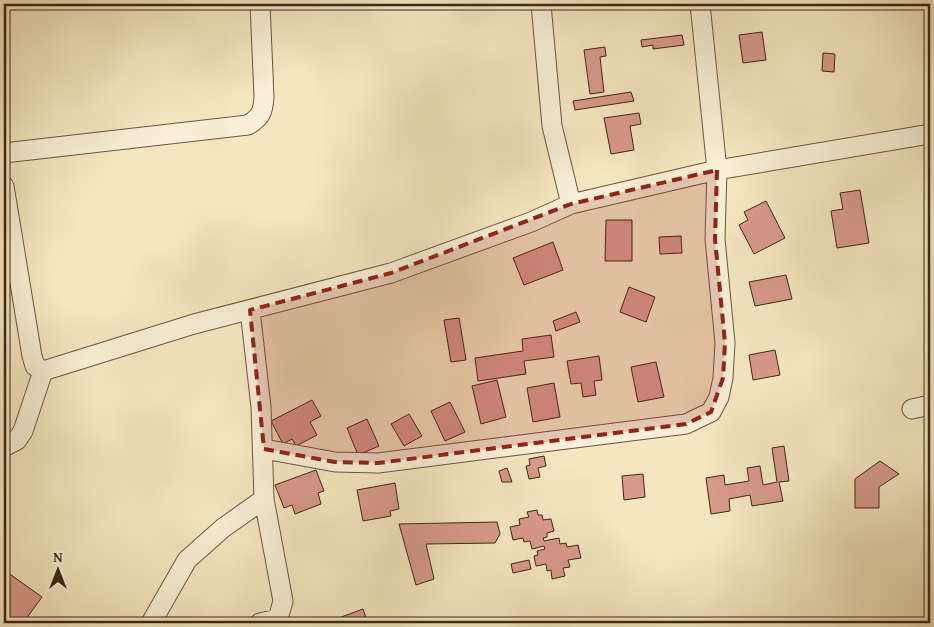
<svg xmlns="http://www.w3.org/2000/svg" width="934" height="627" viewBox="0 0 934 627" font-family="'Gentium Book Plus',serif">
<style>
.building{fill:#d89a8a;stroke:#3f2517}
.lines{fill:none;stroke-linecap:round;stroke-linejoin:round}
.minor-casing{stroke:#6c5641;stroke-width:21}
.minor{stroke:#f8efd6;stroke-width:19}
.marked{fill:#8f2418;fill-opacity:0.2;stroke:#8f2418;stroke-width:4;stroke-dasharray:10 6;stroke-linejoin:round}
</style>
<rect width="100%" height="100%" fill="#f4e7c0"/>
<filter id="stains"><feTurbulence type="fractalNoise" baseFrequency=".004" numOctaves="4"/><feColorMatrix values="0 0 0 0 .2 0 0 0 0 .09 0 0 0 0 .02 0 0 0 .5 -.17"/></filter>
<radialGradient id="worn" r=".72"><stop offset=".6" stop-color="#630" stop-opacity="0"/><stop offset="1" stop-color="#630" stop-opacity=".3"/></radialGradient>
<path class="building" d="M762,32l4,28 -23,3 -4,-28z
M682,35l2,10 -31,4v-4l-11,2 -1,-7z
M605,47l1,9 -6,1 4,35 -14,2 -6,-44z
M823,53l12,1 -1,18 -12,-1z
M631,92l3,9 -59,9 -2,-9z
M639,113l2,11 -11,2 4,24 -23,4 -7,-36z
M860,190l9,53 -32,5 -6,-37 12,-2 -3,-16z
M766,201l19,37 -31,16 -15,-29 9,-5 -4,-8z
M606,220h26v41h-27z
M681,236l1,17 -22,1 -1,-17z
M553,242l10,28 -39,15 -11,-27z
M786,275l6,24 -37,7 -6,-24z
M629,287l26,10 -9,25 -26,-10z
M576,312l4,10 -24,9 -3,-10z
M459,318l7,42 -15,2 -7,-42z
M551,335l3,22 -30,4 2,13 -48,7 -3,-23 48,-7 -1,-12z
M775,350l5,25 -27,5 -4,-25z
M599,356l3,24 -8,1 2,14 -13,2 -2,-14 -10,1 -4,-23z
M656,362l8,35 -26,5 -7,-35z
M497,380l9,37 -25,7 -9,-38z
M554,383l6,34 -27,5 -6,-34z
M312,400l9,16 -11,6 7,13 -21,11 -4,-7 -9,5 -12,-23z
M450,402l15,30 -20,9 -14,-30z
M409,414l13,22 -18,10 -13,-22z
M367,419l12,27 -21,9 -11,-27z
M784,446l5,35 -10,1 4,19 -31,5 -2,-11 -21,4 1,12 -19,3 -5,-36 18,-3 1,10 24,-4 -2,-13 13,-2 3,19 14,-3 -5,-34z
M544,456l2,10 -8,2 2,9 -11,2 -3,-13 4,-1 -1,-6z
M880,461l19,13 -20,13v21h-24v-29z
M507,468l5,14h-10l-3,-11z
M316,470l8,21 -6,2 3,11 -26,10 -3,-9 -8,3 -9,-23z
M643,474l2,23 -21,3 -2,-24z
M395,483l4,26 -9,2 1,5 -28,5 -6,-31z
M537,510l1,5h4l1,5 8,-1 3,12 -7,2v4l-4,1 1,3 15,-3 1,6 6,-1 1,4 11,-2 3,13 -13,2 2,7 -7,1 2,8 -13,3 -1,-9 -4,1 -1,-7 -10,2 -2,-10 4,-1 -1,-4 8,-2 -1,-3 -12,3 -2,-8 -6,1 -1,-4 -10,2 -3,-13 10,-2 -1,-6 10,-2 -2,-5z
M497,522l3,12 -5,9 -69,1 8,35 -18,6 -17,-61z
M529,560l2,9 -18,4 -2,-9z
M4,570l38,27 -19,26h-19z
M363,609l5,14h-43z"/>
<g class="lines">
<defs>
<path id="minor" d="M541,4l11,122 19,78
M4,153l244,-28c13,-8 15,-13 16,-28l-4,-93
M4,186l28,170 3,10 8,5
M250,310l11,97 3,92 19,102 -5,18 -18,4
M43,371l151,-47 197,-51 140,-51 40,-18 146,-34 213,-36
M912,409l18,-4
M4,447l13,-7 6,-9 20,-60
M264,449l71,13 43,1 308,-39 25,-12 8,-15 4,-19 2,-35 -10,-104 2,-69 -17,-166
M151,623l36,-63 36,-32 41,-29"/>
</defs>
<use href="#minor" class="minor-casing"/>
<use href="#minor" class="minor"/>
</g>
<path class="marked" d="M717,170l-2,69 10,104 -2,35 -12,34 -25,12 -308,39 -43,-1 -71,-13 -14,-139 141,-37 180,-69z"/>
<rect width="934" height="627" fill="none" stroke="#f4e7c0" stroke-width="20"/>
<rect x="5" y="5" width="924" height="617" fill="none" stroke="#3f2517" stroke-width="2.5"/>
<rect x="10" y="10" width="914" height="607" fill="none" stroke="#3f2517"/>
<g transform="translate(58 570)" stroke="#f8efd6" stroke-width="4" paint-order="stroke">
<path d="M0-4L9 19L0 12L-9 19Z" fill="#3f2517"/>
<text y="-8" font-size="14" font-weight="bold" text-anchor="middle" fill="#3f2517">N</text>
</g>
<rect width="100%" height="100%" filter="url(#stains)"/>
<rect width="100%" height="100%" fill="url(#worn)"/>
</svg>
